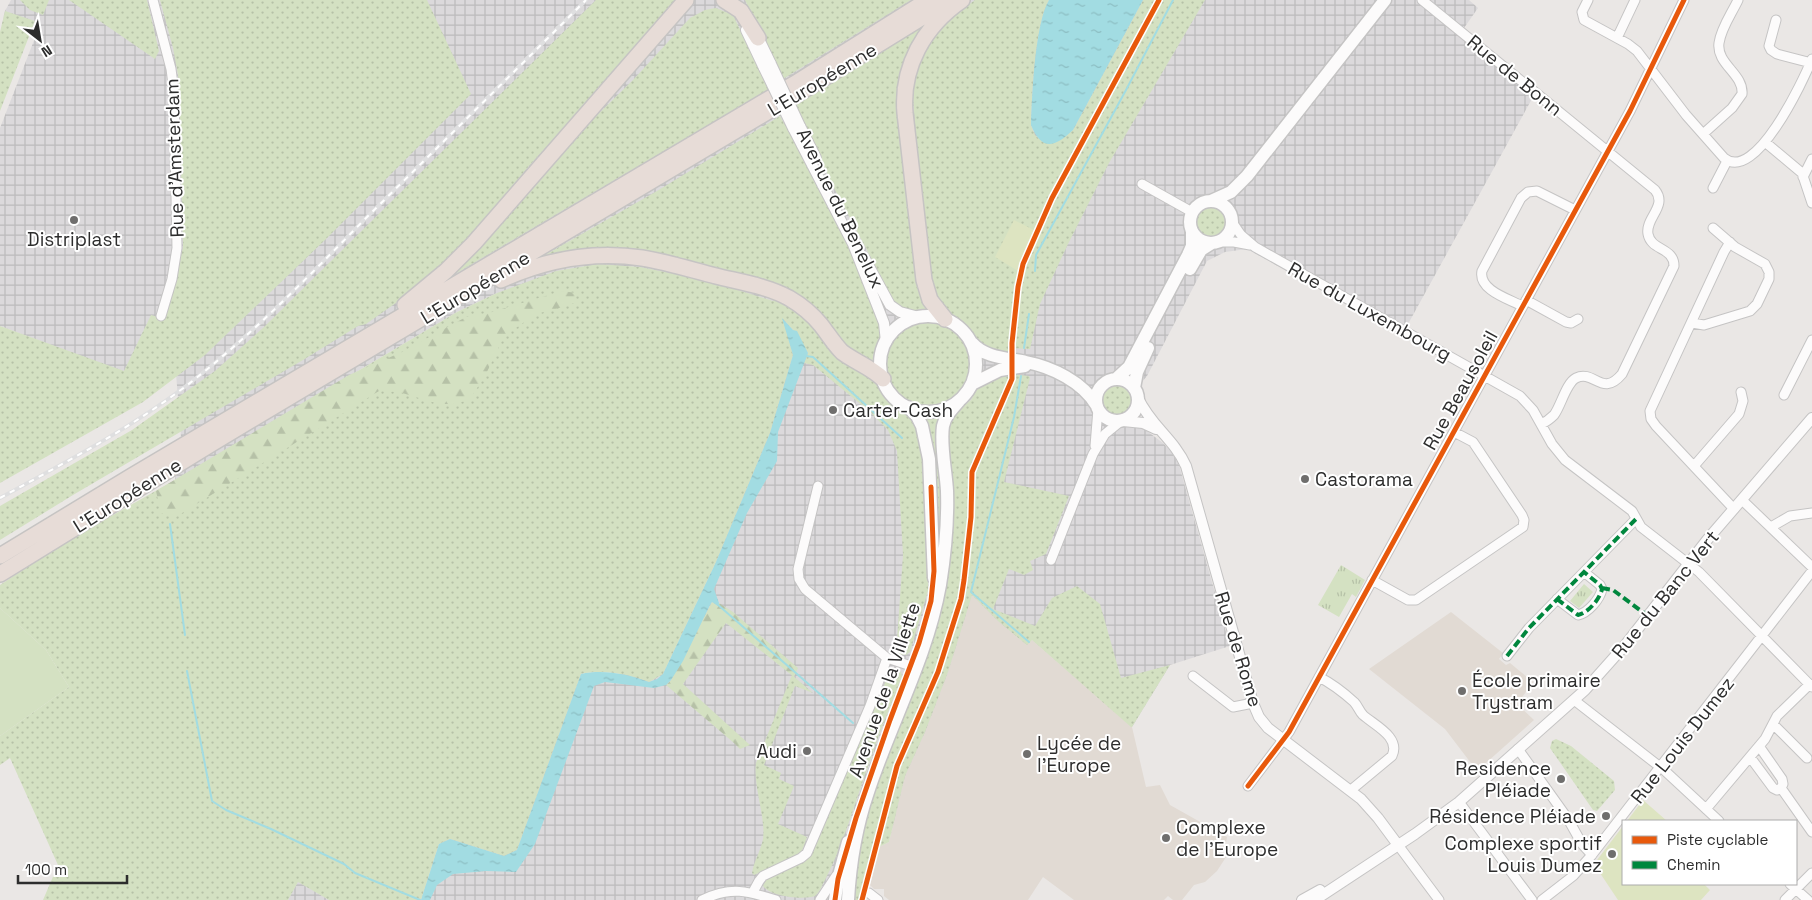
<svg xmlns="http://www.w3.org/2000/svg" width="1812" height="900" viewBox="0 0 1812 900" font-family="'Space Grotesk',sans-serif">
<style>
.industrial{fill:url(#industrial-grid)}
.education{fill:#e1dad3}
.grass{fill:url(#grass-dots)}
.forest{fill:url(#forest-firs)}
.park{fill:url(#park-tufts)}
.garden{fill:#d4e1c2}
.pitch{fill:#dde4c1}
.water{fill:url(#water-ripples)}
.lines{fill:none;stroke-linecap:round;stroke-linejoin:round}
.stream{stroke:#a2dce2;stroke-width:2}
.minor-casing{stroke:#c5c4c4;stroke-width:11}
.tertiary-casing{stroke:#c5c4c4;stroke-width:12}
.secondary-casing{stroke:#c5c4c4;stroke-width:15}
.motorway-casing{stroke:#c6c4c3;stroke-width:18}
.minor{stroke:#fcfbfb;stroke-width:9}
.tertiary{stroke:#fcfbfb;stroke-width:10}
.secondary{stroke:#fcfbfb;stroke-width:12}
.motorway{stroke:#e7dcd7;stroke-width:15}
.rail-casing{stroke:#dfdfe0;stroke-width:4}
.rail{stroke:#fff;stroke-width:2;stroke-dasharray:5.5;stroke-linecap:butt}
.tertiary-bridge-casing{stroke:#c5c4c4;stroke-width:12;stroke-linecap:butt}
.tertiary-bridge{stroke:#fcfbfb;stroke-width:10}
.quiet{stroke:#00873e;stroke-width:4;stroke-dasharray:8 4;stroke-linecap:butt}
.cycleway-casing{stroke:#fff;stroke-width:8}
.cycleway{stroke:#e8590c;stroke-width:5}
.poi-dot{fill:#6f6e6d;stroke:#fff;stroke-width:2}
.labels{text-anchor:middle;stroke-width:4;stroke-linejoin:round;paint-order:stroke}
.street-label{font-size:19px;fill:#2d2d2d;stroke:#fff}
.poi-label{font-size:19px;fill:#2d2d2d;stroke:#fff;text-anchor:start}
</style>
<defs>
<pattern id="industrial-grid" width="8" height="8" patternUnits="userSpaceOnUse" patternTransform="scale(1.25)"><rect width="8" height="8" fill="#dbd9db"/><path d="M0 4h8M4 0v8" fill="none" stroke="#bcbbbc"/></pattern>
<pattern id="grass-dots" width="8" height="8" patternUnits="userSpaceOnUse" patternTransform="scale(1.25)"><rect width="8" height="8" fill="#d4e1c2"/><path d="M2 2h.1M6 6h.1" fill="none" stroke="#b6c1a7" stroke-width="1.8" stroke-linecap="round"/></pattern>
<pattern id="forest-firs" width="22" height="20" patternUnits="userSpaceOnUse" patternTransform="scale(1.25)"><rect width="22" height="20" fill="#d4e1c2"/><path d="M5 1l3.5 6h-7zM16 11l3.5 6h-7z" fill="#b6c1a7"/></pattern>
<pattern id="park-tufts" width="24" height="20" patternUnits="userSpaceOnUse" patternTransform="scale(1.25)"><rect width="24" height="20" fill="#d4e1c2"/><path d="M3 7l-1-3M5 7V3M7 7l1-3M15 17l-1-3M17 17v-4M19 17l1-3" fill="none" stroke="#b6c1a7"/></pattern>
<pattern id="water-ripples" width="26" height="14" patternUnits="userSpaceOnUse" patternTransform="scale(1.25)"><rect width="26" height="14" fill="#a2dce2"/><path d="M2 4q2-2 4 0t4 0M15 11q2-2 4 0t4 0" fill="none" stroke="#8cbdc2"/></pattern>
</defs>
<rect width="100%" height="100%" fill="#eae7e5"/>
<path class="industrial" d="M11,0h1458l9,8 -14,20 44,36 -4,9 29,24 -131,238 -155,-86 -22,3 -18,9 -60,115 -28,34 44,33 10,11 6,11 51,181 -60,19 -38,62 -100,-87 -153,207 -14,53h-444l18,-56 134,-152 8,-18h82l53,-112 -219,-269 -40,19 -282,168 6,-43 -9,-115 -21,-6 -27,56 -124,-46v-198l38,-98 -35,-11 2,-8z
M298,881l31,19h-41z"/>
<path class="education" d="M972,595l26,26 29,24 5,-5 100,87 14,60 14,-2 10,20 57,32 -2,12 3,5 -11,17 -12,11 -11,3 -12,15h-9l-5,-4 -4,4h-90l-31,-23 -15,23h-139l-5,-4v-7h-10l-4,-4 9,-38 10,-5 16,-66 20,-44 23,-60z
M1451,612l52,41 -4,6 7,6 4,-2 23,19 -16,22 17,16 -57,51 -32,-42 -76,-60z"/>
<path class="grass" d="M20,0h29l-6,15 -13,-5z
M69,0h78l12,51 -4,8z
M160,0h267l44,94 -146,146 -120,115 -62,47 -143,81v-157l124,45 27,-56 14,4 11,-37 7,-36 -1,-38 -4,-133 -5,-27z
M596,0h83l-150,166 -70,83 -56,49 -37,26 -8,2 -55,34 -230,135 -73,45v-34l132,-76 83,-59 49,-44z
M745,0h166l-128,79z
M975,0h74c-14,24 -17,95 -18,125l4,10 8,7 30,-12 70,-130h62l-96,163 -41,81 -28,60 -10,45 -21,-1 -2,7 -29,-11 -11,-17 -9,-7 -11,-6 -12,-17 -8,-30 -15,-180c10,-46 26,-60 63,-87z
M716,8l17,7 36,74 -331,195 105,-109 43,-49 47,-46 57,-62 15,-8z
M5,11l30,10 -35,90v-79z
M927,23l-22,47 28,240 -26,1 -12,-8 -61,-115 -39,-82z
M780,116l69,125 33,87c1,14 -6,25 -5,39l-29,-16 -42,-47 -146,-47 -122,2 119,-68z
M1195 223a16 16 0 1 1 32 0a16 16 0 1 1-32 0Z
M598,264l42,3 67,13 66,21 2,-3 15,7 90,80 7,12 26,21 9,16 7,128 -1,29 -18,61 -4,3 -10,-1 7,-99 -6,-104 -9,-21 -19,-19 -56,-46 -9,-2 4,-10 -15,-23 -10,-11 10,36 -23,78 -54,129 -53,112 -14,8c-21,-8 -46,-13 -68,-8l-64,176 -13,6 -54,-17 -11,5 -18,56h-92l-31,-18 -10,18h-245l15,-35 -48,-107 -10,7v-29l69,-49 -23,-37 -46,-42v-23l67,-44 108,-61 282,-168 40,-19 59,-22z
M884 363a44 44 0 1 1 88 0a44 44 0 1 1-88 0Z
M1002,373l27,3 1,2 -26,104 65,14 -23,58 -16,7 3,9 -9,5 -15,-6 -16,40 42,17 17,-28 25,-12 23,18 21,74 49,-13 -38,62h-1l-99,-87 -5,5 -29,-24 -26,-26 -24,77 -23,60 -20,44 -16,66 -10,5 -14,53h-11l4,-42 13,-57 72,-202 2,-163 9,-22 17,-14 7,-12z
M1101 401a16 16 0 1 1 32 0a16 16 0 1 1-32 0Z
M945,415l-5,153 -17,-150h10z
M895,670l6,2 1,4c-10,27 -22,54 -31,82 -15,40 -26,84 -46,122 -3,5 -5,12 -10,16 -11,4 -44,1 -52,-10l4,-8 38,-17 4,-5 79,-180 3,-4z
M792,675l21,18 -18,-7 -31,79 17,8 -2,6 15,7 -16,38 29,13 -6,17 -47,21 -2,-2c2,-12 9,-23 11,-34 3,-22 -10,-52 -7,-76z
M1556,739l15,7 43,35 1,9 -18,21 -4,-1 -43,-62 2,-7z"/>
<path class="forest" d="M562,291l14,2 -2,10 -11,4 -27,7 -32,22 -19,40 -16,24 -16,4h-14l-40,-12 -20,-1 -205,127 -13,-5 -5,-22 193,-116 53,-23 64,-35 26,-5z
M712,602l5,3 2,-2 14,9 65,56 -4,9 -68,-54 -43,61 67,61 -10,4 -6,-6 -68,-58 5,-5z"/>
<path class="park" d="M1341,565l24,15 -9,17 -4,-3 -13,23 -21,-12z
M1584,584l9,8 -14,16 -9,-7z"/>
<path class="garden" d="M0,608l46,42 23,37 -69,49z"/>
<path class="pitch" d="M1014,220l20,10 -16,41 -23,-14z
M1643,800l24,21h-40z
M1623,826v58h81l6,6 -9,10h-83l-24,-36z"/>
<path class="water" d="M1049,0h94l-70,130c-18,17 -31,22 -42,-5 1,-29 4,-102 18,-125z
M782,318l11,12 4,1 11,22 -30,79 -1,29 -30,52 -33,76 5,14 -1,3 -6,-4 -2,3 -27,56 -12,19 -5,5 -12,3 -49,-6 -11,4 -59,158 -19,28 -30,-1 -33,3 -16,11 -7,15h-9l18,-56 11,-5 54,17 13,-6 64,-176c22,-5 47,0 68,8l8,-3 6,-5 53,-112 54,-129 23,-78z"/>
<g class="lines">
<path class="stream" d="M1035,271l1,-16 90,-165 47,-90
M1024,348l5,-34
M806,356l7,1 89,81
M1021,376l-7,41 -43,175 58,50
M170,524l15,111
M717,604l136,119
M187,671l25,130 14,9 45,19 73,35 11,9 65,27"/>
<defs>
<path id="minor" d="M153,0l18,69 3,23 3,156 -5,31 -11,37
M1422,0l233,190c13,16 -10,28 -7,44 3,17 26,13 26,32l-52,108c-20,24 -28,-5 -46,4 -10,5 -15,28 -22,37 -4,4 -8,7 -13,9
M1588,0l-6,12 2,8 44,24 9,7 49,64 38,43c31,26 79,-77 88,-99
M1776,20l-7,26 2,4 6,4 34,9
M1617,38l18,-38
M1703,134l29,-26 10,-14c2,-20 -26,-30 -23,-51 2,-15 13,-30 19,-43
M1765,142l37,31 10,30
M1803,177l9,-18
M1142,184l50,28
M1713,188l14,-27
M1232,222l9,13 14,12 265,149 13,14 19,34 13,16 67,51 9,16 58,45 113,115
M1218,242h16l16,3
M1730,242l-6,10 -74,159 1,8 5,7 78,83
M1526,300l40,22 5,1 7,-4
M1522,306c-13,-7 -44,-16 -40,-35l39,-73 7,-6 9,-1 38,19
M1692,323l12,2 46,-14 7,-7 12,-25v-7l-4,-8 -30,-17 -22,-19
M1784,395l28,-55
M1095,446l3,-37
M1694,466l45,-52 4,-13 -2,-9
M818,486l-20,83 1,10 6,10 82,69 30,10
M1742,500l70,67
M1771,527l19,-11 22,-3
M1051,560l42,-106 12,-20 16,-13
M1372,580l36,20h8l107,-73 1,-7 -2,-5 -49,-73 -19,-10
M1557,599l21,16c10,-2 22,-16 24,-26l-2,-4 -16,-13
M1507,656l22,-28 107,-109
M1193,676l40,31 20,-4
M1319,677c12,6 25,16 35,25 4,4 5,9 9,13 11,10 38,22 29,41l-41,34
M1574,700l90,70 55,51
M1773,724l34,34
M1759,746l23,33 1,5 -2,4 31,44
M1518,749l50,70 14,25 10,11
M1750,757l23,31 4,2 4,-2
M1248,786l41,-54 341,-621 54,-111
M1459,802l73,98
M1706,809l59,-70 12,-23 33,-32
M1398,845l41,55
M1790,884l18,16
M753,892l6,-11 4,-5 38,-18 6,-5 63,-147 17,-48
M869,893l9,7
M702,900c29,-14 46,-9 74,0
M820,900l16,-24
M1542,900l31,-24 18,-20 221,-285
M1785,900l27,-27"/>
<path id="tertiary" d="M746,30l18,38
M756,33l15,31
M800,126l16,32
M793,128l60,116 31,79 2,19
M865,259l25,46 10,7 19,5
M1138,398c13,28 36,41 48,68l67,237 6,14 9,11 93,71 17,19 20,27
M1123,421l20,2 13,6
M1302,900l18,-10
M1315,900l100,-66 44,-32 126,-112 41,-46 81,-104 105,-122"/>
<path id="secondary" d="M1190 222a21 21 0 1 1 42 0a21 21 0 1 1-42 0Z
M1211,201l20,-9 16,-16 138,-176
M1190,269l11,-19 11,-7
M880 364a48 48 0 1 1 96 0a48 48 0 1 1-96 0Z
M972,343c13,15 35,15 54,19 26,5 57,20 71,44
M1096 400a21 21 0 1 1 42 0a21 21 0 1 1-42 0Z
M1116,379l13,-12 59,-112 4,-9v-13
M972,384l28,-14 25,-4
M1134,388l3,-16 11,-24
M908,407l9,9 5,10 7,33 5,119
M835,900l3,-21 10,-37
M848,900c2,-36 8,-73 20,-108 23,-70 59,-134 72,-207 5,-31 8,-63 7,-94 -1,-20 -7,-46 -4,-65 2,-10 9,-17 16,-25"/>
<path id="motorway" d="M724,0l17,11 17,27
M501,280c44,-20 93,-29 141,-22 25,4 50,12 74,18 24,6 51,10 73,22 12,7 23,16 32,27 7,9 13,19 21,27 13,10 29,15 41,27
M405,305l41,-34 28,-28 212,-243
M945,319l-15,-19 -6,-20 -19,-167c-4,-46 19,-87 57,-113
M0,556l132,-80 662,-392 134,-84
M0,574l211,-130 613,-366 126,-78"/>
</defs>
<use href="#minor" class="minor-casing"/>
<use href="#tertiary" class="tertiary-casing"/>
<use href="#secondary" class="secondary-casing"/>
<use href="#motorway" class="motorway-casing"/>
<use href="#minor" class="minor"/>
<use href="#tertiary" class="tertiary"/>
<use href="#secondary" class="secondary"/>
<use href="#motorway" class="motorway"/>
<defs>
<path id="rail" d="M0,498c64,-35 128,-68 186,-112 65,-50 122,-109 179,-167 74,-73 148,-146 221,-219"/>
</defs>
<use href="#rail" class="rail-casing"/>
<use href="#rail" class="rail"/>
<defs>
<path id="tertiary-bridge" d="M771,64l29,62
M764,68l29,60"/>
</defs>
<use href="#tertiary-bridge" class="tertiary-bridge-casing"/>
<use href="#tertiary-bridge" class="tertiary-bridge"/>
<path class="quiet" d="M1602,588l11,2 35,26
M1557,599l21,16c10,-2 22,-16 24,-26l-2,-4 -16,-13
M1507,656l22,-28 107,-109"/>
<defs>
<path id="cycleway" d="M1248,786l41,-54 341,-621 54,-111
M835,900l3,-21 18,-61 34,-98 29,-77 12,-42 3,-30 -3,-84
M862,900l35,-134 41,-94 23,-73 3,-19 7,-63 1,-45 40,-93v-36l6,-56 5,-23 29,-66 107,-198"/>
</defs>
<use href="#cycleway" class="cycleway-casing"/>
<use href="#cycleway" class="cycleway"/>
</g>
<g class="poi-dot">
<circle cx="74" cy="220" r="5"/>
<circle cx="833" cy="410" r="5"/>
<circle cx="1305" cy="479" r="5"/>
<circle cx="1462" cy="691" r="5"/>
<circle cx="807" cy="751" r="5"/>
<circle cx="1027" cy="754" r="5"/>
<circle cx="1561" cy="779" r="5"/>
<circle cx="1606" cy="816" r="5"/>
<circle cx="1166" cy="838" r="5"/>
<circle cx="1612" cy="854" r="5"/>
</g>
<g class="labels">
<g class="street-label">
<text transform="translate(1515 75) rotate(39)" y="7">Rue de Bonn</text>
<text transform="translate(822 79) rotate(-31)" y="7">L'Européenne</text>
<text transform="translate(174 158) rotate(-92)" y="7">Rue d'Amsterdam</text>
<text transform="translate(841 208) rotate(64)" y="7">Avenue du Benelux</text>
<text transform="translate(475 287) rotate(-31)" y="7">L'Européenne</text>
<text transform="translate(1370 311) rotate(29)" y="7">Rue du Luxembourg</text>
<text transform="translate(1460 390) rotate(-61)" y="7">Rue Beausoleil</text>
<text transform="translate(127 495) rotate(-32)" y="7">L'Européenne</text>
<text transform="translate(1665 594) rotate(-51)" y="7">Rue du Banc Vert</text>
<text transform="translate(1239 649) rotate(73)" y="7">Rue de Rome</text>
<text transform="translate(884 690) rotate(-71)" y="7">Avenue de la Villette</text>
<text transform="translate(1682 740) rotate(-52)" y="7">Rue Louis Dumez</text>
</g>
<g class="poi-label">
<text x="74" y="246" text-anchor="middle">Distriplast</text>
<text x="843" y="417">Carter-Cash</text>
<text x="1315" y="486">Castorama</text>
<text x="1472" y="687">École primaire<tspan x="1472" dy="22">Trystram</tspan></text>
<text x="1037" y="750">Lycée de<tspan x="1037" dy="22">l'Europe</tspan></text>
<text x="797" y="758" text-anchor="end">Audi</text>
<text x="1551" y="775" text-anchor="end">Residence<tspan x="1551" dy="22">Pléiade</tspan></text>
<text x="1596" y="823" text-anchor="end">Résidence Pléiade</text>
<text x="1176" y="834">Complexe<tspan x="1176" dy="22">de l'Europe</tspan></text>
<text x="1602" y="850" text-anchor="end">Complexe sportif<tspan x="1602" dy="22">Louis Dumez</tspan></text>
</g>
</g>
<rect x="1622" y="820" width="175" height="65" fill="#ffffff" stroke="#ababab"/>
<rect x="1632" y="836" width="25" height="8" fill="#e8590c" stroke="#ababab"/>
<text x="1667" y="845" font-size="15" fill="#2d2d2d">Piste cyclable</text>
<rect x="1632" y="861" width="25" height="8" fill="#00873e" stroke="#ababab"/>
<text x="1667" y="870" font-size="15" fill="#2d2d2d">Chemin</text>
<g transform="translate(40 40) rotate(149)" stroke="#ffffff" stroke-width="4" paint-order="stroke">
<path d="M0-4L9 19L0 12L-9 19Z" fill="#2d2d2d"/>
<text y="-8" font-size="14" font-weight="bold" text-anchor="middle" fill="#2d2d2d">N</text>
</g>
<path d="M18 875v8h109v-8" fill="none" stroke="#2d2d2d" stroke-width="2.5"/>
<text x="25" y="875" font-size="15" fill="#2d2d2d" stroke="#ffffff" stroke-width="4" paint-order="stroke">100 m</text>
</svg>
